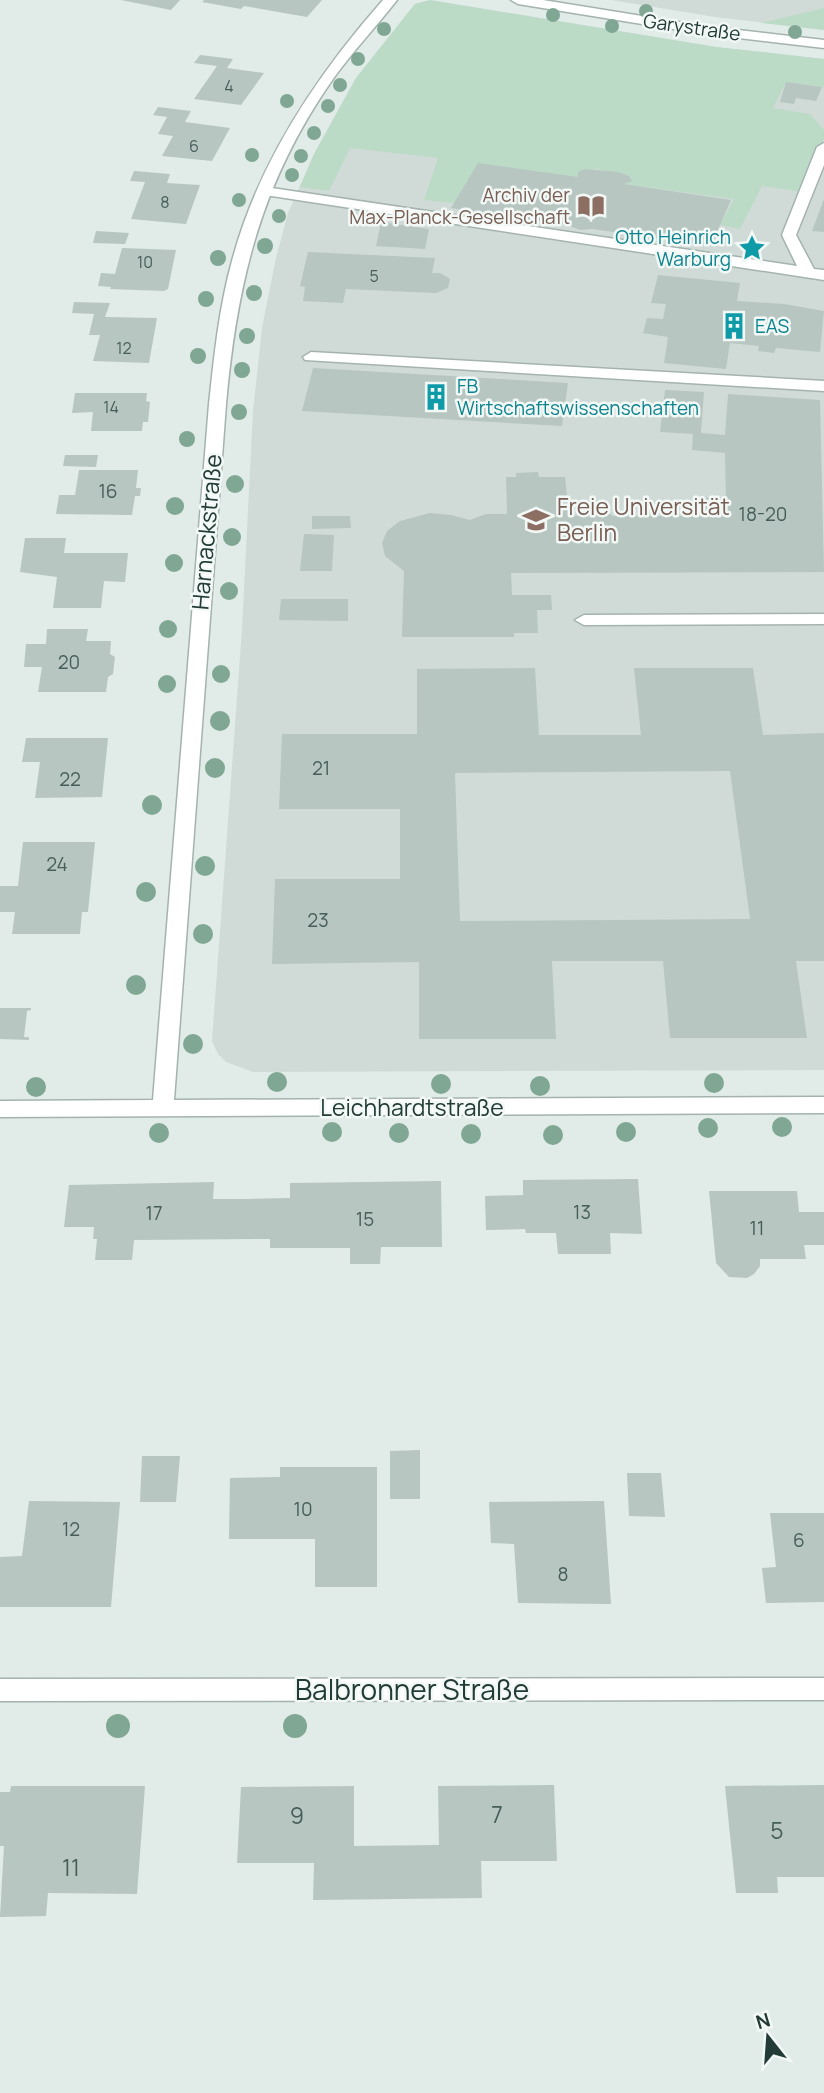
<svg xmlns="http://www.w3.org/2000/svg" width="824" height="2093" viewBox="0 0 824 2093" font-family="Manrope,sans-serif">
<style>
.built{fill:#d0dbd7}
.green{fill:#bbdbc7}
.building{fill:#b7c6c1;fill-rule:evenodd}
.lines{fill:none;stroke-linecap:round;stroke-linejoin:round}
.service-casing{stroke:#a4b3af;stroke-width:3}
.minor-casing{stroke:#a4b3af;stroke-width:3}
.tertiary-casing{stroke:#a4b3af;stroke-width:3}
.service{fill:#fff;fill-rule:evenodd}
.minor{fill:#fff;fill-rule:evenodd}
.tertiary{fill:#fff;fill-rule:evenodd}
.tree{fill:#7fa793}
.labels{text-anchor:middle;stroke-width:5;stroke-linejoin:round;paint-order:stroke}
.far-number-label{font-size:16px;fill:#475e5a}
.far-street-label{font-size:19px;fill:#223b37;stroke:#f2f8f5}
.far-education-label{font-size:19px;fill:#785e54;stroke:#f2f8f5;text-anchor:end}
.far-culture-label{font-size:19px;fill:#0d838f;stroke:#f2f8f5;text-anchor:start}
.number-label{font-size:19px;fill:#475e5a}
.education-label{font-size:23px;fill:#785e54;stroke:#f2f8f5;text-anchor:start}
.street-label{font-size:23px;fill:#223b37;stroke:#f2f8f5}
.near-number-label{font-size:23px;fill:#475e5a}
.near-street-label{font-size:28px;fill:#223b37;stroke:#f2f8f5}
</style>
<rect width="100%" height="100%" fill="#e1ebe8"/>
<path class="built" d="M430,0l286,47 108,12v1011l-571,2 -27,-10 -8,-8 -6,-13 30,-412 11,-218 9,-83 14,-70 12,-45 26,-59 42,-76 59,-74z
M611,0h213v30l-109,-13z"/>
<path class="green" d="M430,0l286,47 108,12v28l-38,-5 -13,26 37,6 14,16v8l-21,54 -41,-6 -22,43 -20,-4 14,-26 -110,-15 7,-3 -2,-5 -33,-7 -18,3v5l-124,26 -30,-3 14,-42 -88,-10 -21,43 -29,-4 14,-33 42,-76 59,-74z
M824,8v22l-63,-7z"/>
<path class="building" d="M121,0h59l-9,10z
M204,0h118l-15,17 -63,-11 -3,3 -39,-7z
M200,55l33,4 -6,9 37,5 -23,32 -47,-6 23,-33 -23,-3z
M786,82l36,5 -6,14 -20,-3 -2,6 -14,-2z
M158,107l33,4 -6,11 45,6 -18,33 -50,-5 11,-20 -15,-2 9,-17 -14,-2z
M478,163l100,14v-5l7,-3 33,3 11,4 3,5 -8,3 107,16 -20,46 -119,-17 -12,1 -12,-5 -117,-17z
M134,171l36,3 -3,9 33,2 -14,39 -55,-5 14,-37 -15,-1z
M824,199v33l-12,-1z
M381,222l48,7 -4,20 -49,-3z
M96,231l33,2 -4,11 -32,-1z
M122,248l54,2 -8,39 -4,2 -54,-2 1,-2 -13,-1 3,-13 14,1z
M308,252l127,6 -3,15h8l10,6 -2,9 -12,5 -90,-4 -3,14 -40,-2 2,-14 -5,-1z
M658,275l82,8 -3,18 47,3 40,7 -4,41 -44,-4 -2,5 -16,-2 1,-5 -29,-3 -4,26 -62,-6 4,-26 -25,-4 4,-15 16,1 3,-15 -15,-1z
M74,302l36,1 -5,14 52,1 -8,45 -56,-2 7,-26h-11l5,-21 -22,-1z
M313,368l255,15 -6,43 -260,-15z
M665,390l39,2 -3,41 24,2 3,-41 92,6 4,172 -313,1 1,22h39l1,15h-15l1,23h-24v4h-112l2,-66 -19,-15 -3,-13 5,-12 13,-10 30,-8 21,2 19,5 16,-6h21l-1,-37h10v-4l22,-1 1,5h26l4,39 42,-2 1,2h91v-3l-14,-7 15,-10 13,6 9,-2 -1,-47 -33,-3 1,-16 -33,-2z
M75,393h72l-1,8 4,1 -2,20h-5l-1,9h-51l2,-19 -21,1z
M65,455h33l-2,12 -33,-1z
M79,470h59l-2,18h5l-1,8h-5l-3,19 -76,-1 3,-19h16z
M312,516h38l1,12 -39,1z
M304,534l30,1 -2,36h-32z
M25,538h41l-2,15h64l-3,29 -21,-1 -3,27h-48l4,-31 -37,-5z
M281,599h67v22l-69,-1z
M47,629h41l-2,12h25l-1,13 5,3 -2,17 -5,3 -2,15h-68l4,-25h-18l2,-23h20z
M535,668l4,67h102l-7,-67h119l10,67 61,-2v228h-28l11,77h-137l-7,-77h-111l4,78h-137v-77l-147,2 3,-85h125v-70h-121l3,-75h135v-65zM730,771l20,148 -290,2 -5,-148z
M26,738h82l-6,59 -67,1 5,-36h-18z
M23,842h72l-7,70h-6l-2,22h-68l3,-22h-15v-26h18z
M0,1008h31v2l-4,1 -3,26h5v3l-29,-1z
M638,1179l4,55 -32,-1 1,21h-53l-2,-21h-30l-1,-4 -39,1 -1,-34 38,-1v-15z
M441,1181l1,66h-61l-1,17h-30v-16h-80v-9l-136,1 -2,20h-37l2,-21h-4l1,-12h-30l5,-42 145,-3 -1,17h34l43,-1v-15z
M709,1191h88l2,21h25v33h-20l2,14h-46v7l-6,8 -7,4 -18,-1 -13,-14z
M420,1450v49h-30v-48z
M142,1456h38l-4,46h-36z
M280,1467h97v120h-62v-48h-86l1,-61 50,-1z
M627,1473h34l4,44 -36,-1z
M29,1501l91,1 -9,105h-111v-50l22,-1z
M604,1501l7,103 -93,-1 -4,-59 -23,-1 -2,-41z
M770,1513h54v89l-58,1 -4,-35 14,-1z
M554,1785l3,76h-76l1,37 -169,2 1,-37h-77l4,-76 113,-1v60l85,-1 -1,-59z
M824,1785v92h-47l1,16h-42l-11,-107z
M11,1786h134l-8,108 -89,-1 -2,23 -46,1 4,-71h-4v-54h10z"/>
<g class="lines">
<defs>
<path id="service" d="M824,143v22l-28,70 18,34 10,1v10l-559,-85 -7,-4 7,-4 532,79 -15,-31 35,-88z
M311,352l513,29v10l-519,-31 -2,-3z
M824,614v10l-240,1 -9,-5 9,-5z"/>
<path id="minor" d="M383,0h14c-21,27 -44,51 -64,79 -72,103 -96,202 -107,325l-52,696 650,-3v16l-824,4v-16l153,-1 56,-696c5,-48 10,-96 23,-143 26,-98 84,-185 151,-261z
M824,1678v22l-824,1v-22z"/>
<path id="tertiary" d="M511,0h32l161,26 120,14v8l-120,-14 -186,-30z"/>
</defs>
<use href="#service" class="service-casing"/>
<use href="#minor" class="minor-casing"/>
<use href="#tertiary" class="tertiary-casing"/>
<use href="#service" class="service"/>
<use href="#minor" class="minor"/>
<use href="#tertiary" class="tertiary"/>
</g>
<g class="tree">
<circle cx="646" cy="11" r="7"/>
<circle cx="553" cy="15" r="7"/>
<circle cx="612" cy="26" r="7"/>
<circle cx="384" cy="29" r="7"/>
<circle cx="795" cy="32" r="7"/>
<circle cx="358" cy="59" r="7"/>
<circle cx="340" cy="85" r="7"/>
<circle cx="287" cy="101" r="7"/>
<circle cx="328" cy="106" r="7"/>
<circle cx="314" cy="133" r="7"/>
<circle cx="252" cy="155" r="7"/>
<circle cx="301" cy="156" r="7"/>
<circle cx="292" cy="175" r="7"/>
<circle cx="239" cy="200" r="7"/>
<circle cx="279" cy="216" r="7"/>
<circle cx="265" cy="246" r="8"/>
<circle cx="218" cy="258" r="8"/>
<circle cx="254" cy="293" r="8"/>
<circle cx="206" cy="299" r="8"/>
<circle cx="247" cy="336" r="8"/>
<circle cx="198" cy="356" r="8"/>
<circle cx="242" cy="370" r="8"/>
<circle cx="239" cy="412" r="8"/>
<circle cx="187" cy="439" r="8"/>
<circle cx="235" cy="484" r="9"/>
<circle cx="175" cy="506" r="9"/>
<circle cx="232" cy="537" r="9"/>
<circle cx="174" cy="563" r="9"/>
<circle cx="229" cy="591" r="9"/>
<circle cx="168" cy="629" r="9"/>
<circle cx="221" cy="674" r="9"/>
<circle cx="167" cy="684" r="9"/>
<circle cx="220" cy="721" r="10"/>
<circle cx="215" cy="768" r="10"/>
<circle cx="152" cy="805" r="10"/>
<circle cx="205" cy="866" r="10"/>
<circle cx="146" cy="892" r="10"/>
<circle cx="203" cy="934" r="10"/>
<circle cx="136" cy="985" r="10"/>
<circle cx="193" cy="1044" r="10"/>
<circle cx="277" cy="1082" r="10"/>
<circle cx="714" cy="1083" r="10"/>
<circle cx="441" cy="1084" r="10"/>
<circle cx="540" cy="1086" r="10"/>
<circle cx="36" cy="1087" r="10"/>
<circle cx="782" cy="1127" r="10"/>
<circle cx="708" cy="1128" r="10"/>
<circle cx="332" cy="1132" r="10"/>
<circle cx="626" cy="1132" r="10"/>
<circle cx="159" cy="1133" r="10"/>
<circle cx="399" cy="1133" r="10"/>
<circle cx="471" cy="1134" r="10"/>
<circle cx="553" cy="1135" r="10"/>
<circle cx="118" cy="1726" r="12"/>
<circle cx="295" cy="1726" r="12"/>
</g>
<defs>
<symbol id="library-bare" viewBox="-9 -9 18 18"><path d="M-6-4Q-3-5.5-.7-3.5V5Q-3 3-6 4ZM6-4Q3-5.5 .7-3.5V5Q3 3 6 4Z" fill="#8d6e63" stroke="#f2f8f5" stroke-width="2.5" paint-order="stroke"/></symbol>
<symbol id="sight-bare" viewBox="-9 -9 18 18"><path d="M0-6L1.8-2.2L6-1.7L2.9 1.2L3.7 5.4L0 3.3L-3.7 5.4L-2.9 1.2L-6-1.7L-1.8-2.2Z" fill="#0f9aa8" stroke="#f2f8f5" stroke-width="2.5" paint-order="stroke"/></symbol>
<symbol id="building-bare" viewBox="-9 -9 18 18"><path d="M-4-6H4V6H1V3H-1V6H-4ZM-2.5-4.3h1.7v1.8h-1.7ZM.8-4.3h1.7v1.8H.8ZM-2.5-1h1.7V.8h-1.7ZM.8-1h1.7V.8H.8Z" fill="#0f9aa8" stroke="#f2f8f5" stroke-width="2.5" paint-order="stroke"/></symbol>
<symbol id="university-bare" viewBox="-9 -9 18 18"><path d="M0-5L7-2L0 1L-7-2ZM-4 1L0 2.5L4 1V4Q0 6-4 4Z" fill="#8d6e63" stroke="#f2f8f5" stroke-width="2.5" paint-order="stroke"/></symbol>
</defs>
<g fill-rule="evenodd">
<use href="#library-bare" x="572" y="187" width="38" height="38"/>
<use href="#sight-bare" x="733" y="229" width="38" height="38"/>
<use href="#building-bare" x="715" y="307" width="38" height="38"/>
<use href="#building-bare" x="417" y="378" width="38" height="38"/>
<use href="#university-bare" x="517" y="501" width="38" height="38"/>
</g>
<g class="labels">
<g class="far-number-label">
<text x="229" y="92">4</text>
<text x="194" y="152">6</text>
<text x="165" y="208">8</text>
<text x="145" y="268">10</text>
<text x="374" y="282">5</text>
<text x="124" y="354">12</text>
<text x="111" y="413">14</text>
</g>
<g class="far-street-label">
<text transform="translate(692 27) rotate(8)" y="7">Garystraße</text>
</g>
<g class="far-education-label">
<text x="570" y="202">Archiv der<tspan x="570" dy="22">Max-Planck-Gesellschaft</tspan></text>
</g>
<g class="far-culture-label">
<text x="731" y="244" text-anchor="end">Otto Heinrich<tspan x="731" dy="22">Warburg</tspan></text>
<text x="755" y="333">EAS</text>
<text x="457" y="393">FB<tspan x="457" dy="22">Wirtschaftswissenschaften</tspan></text>
</g>
<g class="number-label">
<text x="108" y="498">16</text>
<text x="763" y="521">18-20</text>
<text x="69" y="669">20</text>
<text x="321" y="775">21</text>
<text x="70" y="786">22</text>
<text x="57" y="871">24</text>
<text x="318" y="927">23</text>
<text x="582" y="1219">13</text>
<text x="154" y="1220">17</text>
<text x="365" y="1226">15</text>
<text x="757" y="1235">11</text>
<text x="303" y="1516">10</text>
<text x="71" y="1536">12</text>
<text x="799" y="1547">6</text>
<text x="563" y="1581">8</text>
</g>
<g class="education-label">
<text x="557" y="515">Freie Universität<tspan x="557" dy="26">Berlin</tspan></text>
</g>
<g class="street-label">
<text transform="translate(207 532) rotate(-85)" y="8">Harnackstraße</text>
<text x="412" y="1116">Leichhardtstraße</text>
</g>
<g class="near-number-label">
<text x="497" y="1823">7</text>
<text x="297" y="1824">9</text>
<text x="777" y="1839">5</text>
<text x="71" y="1876">11</text>
</g>
<g class="near-street-label">
<text x="412" y="1700">Balbronner Straße</text>
</g>
</g>
<g transform="translate(768 2037) rotate(343)" stroke="#f2f8f5" stroke-width="5" paint-order="stroke">
<path d="M0-5L12 26L0 18L-12 26Z" fill="#223b37"/>
<text y="-10" font-size="19" font-weight="bold" text-anchor="middle" fill="#223b37">N</text>
</g>
</svg>
